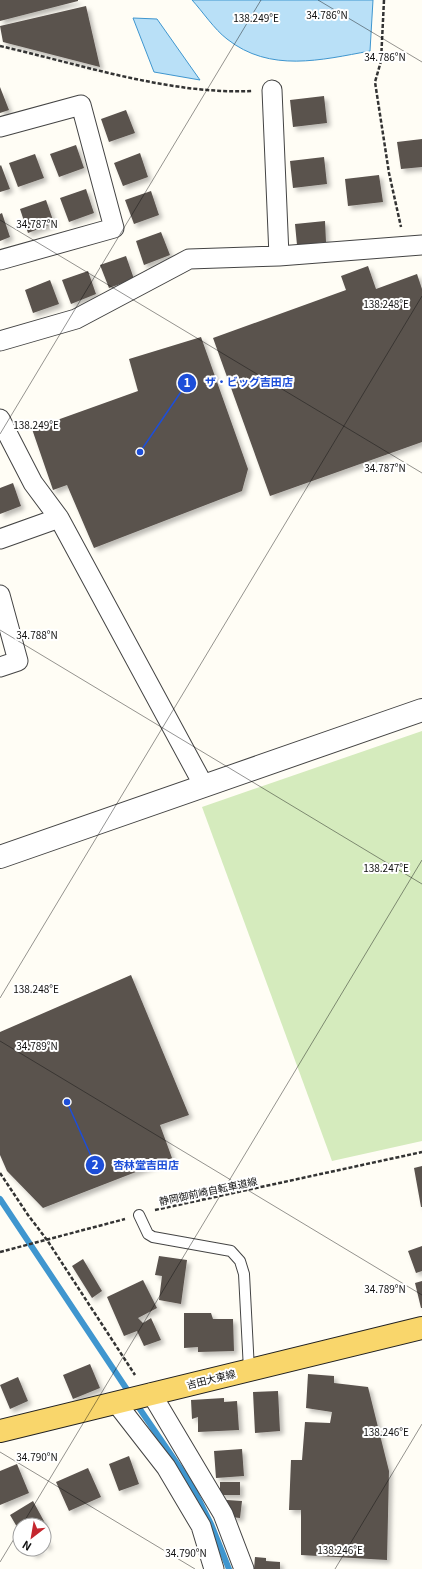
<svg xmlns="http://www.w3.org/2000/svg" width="422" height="1569" viewBox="0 0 422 1569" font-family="Georgia,'Noto Sans JP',serif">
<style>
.green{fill:#d5ebbd}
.water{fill:#b9e0f7;stroke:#3f96cf}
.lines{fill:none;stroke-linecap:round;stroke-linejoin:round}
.stream{stroke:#3f96cf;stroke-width:6}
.building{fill:#5a524d;filter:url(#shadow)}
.service-casing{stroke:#444;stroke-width:12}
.minor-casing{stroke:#444;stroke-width:21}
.tertiary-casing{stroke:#444;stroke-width:24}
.primary-casing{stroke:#222;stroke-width:24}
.path{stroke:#333;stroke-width:2.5;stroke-dasharray:4 2;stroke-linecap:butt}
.service{stroke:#fff;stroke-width:10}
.minor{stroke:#fff;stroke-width:19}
.tertiary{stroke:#fff;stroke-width:22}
.primary{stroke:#f9d66b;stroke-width:22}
.ticks{fill:none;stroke:#111;stroke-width:1;stroke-opacity:0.45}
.labels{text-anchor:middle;stroke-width:4;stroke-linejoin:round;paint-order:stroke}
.street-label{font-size:10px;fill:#111;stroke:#fff}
.ticks-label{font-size:10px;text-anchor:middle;fill:#111;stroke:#fff;stroke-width:4;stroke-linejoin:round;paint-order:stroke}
.leader{fill:none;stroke:#1d4ed8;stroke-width:1.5}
.callout-dot{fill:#1d4ed8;stroke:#fff;stroke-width:1.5}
.mark-label{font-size:12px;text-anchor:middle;font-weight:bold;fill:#fff}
.callout-label{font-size:11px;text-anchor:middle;font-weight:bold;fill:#1d4ed8;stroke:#fff;stroke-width:4;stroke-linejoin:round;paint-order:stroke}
</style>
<defs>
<filter id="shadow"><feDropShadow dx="3.5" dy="3.5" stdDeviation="2" flood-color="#0004"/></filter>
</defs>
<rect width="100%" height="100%" fill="#fffdf5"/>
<path class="green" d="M422,731v410l-90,20 -130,-354z"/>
<path class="water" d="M192,0h181l-3,51c-49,9 -100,22 -143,-12 -13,-10 -24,-27 -35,-39z
M133,18l24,1 43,61 -46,-8z"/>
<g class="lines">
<path class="stream" d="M0,1199l130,195
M135,1402l56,82 20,40 18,45"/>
</g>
<path class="building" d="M0,0h78v1l-78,20z
M86,6l14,61 -97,-25 -3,-16z
M0,87l9,23 -9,3z
M324,96l3,27 -34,4 -3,-27z
M126,110l9,23 -26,9 -8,-23z
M422,139v28l-21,2 -4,-27z
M76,145l8,23 -25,9 -9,-23z
M140,153l8,24 -25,9 -9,-23z
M35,154l9,24 -26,9 -9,-24z
M324,157l3,27 -34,4 -3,-27z
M1,165l9,24 -10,3v-26z
M379,175l4,27 -35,4 -3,-27z
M86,189l8,24 -25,9 -9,-24z
M151,191l8,24 -25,9 -9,-24z
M46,200l8,23 -26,10 -8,-24z
M2,213l8,24 -10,4v-27z
M325,221l1,21 -29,3 -2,-21z
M161,232l9,23 -26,10 -8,-24z
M126,256l8,23 -25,9 -9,-23z
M368,266l8,23 41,-15 5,15v153l-152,54 -57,-158 133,-48 -5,-14z
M88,271l8,23 -25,10 -9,-24z
M50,280l9,24 -26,9 -8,-23z
M201,337l47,132 -6,22 -148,57 -27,-63 -14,5 -21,-61 106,-38 -9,-32z
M13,483l8,23 -21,8v-26z
M131,975l58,140 -29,10 12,33 -129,50 -36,-37 -7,-16v-123z
M422,1166v41h-1l-7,-39z
M422,1246v25l-6,2 -8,-22z
M159,1256l28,4 -6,44 -22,-4 3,-24 -7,-1z
M83,1259l19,32 -10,7 -20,-32z
M143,1280l14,28 -19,10 5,5 8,-5 10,22 -17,6 -7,-15 -13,5 -17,-39z
M422,1281v27h-1l-6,-25z
M184,1313h27l2,6h20l1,32 -36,1v-5l-14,1z
M90,1364l10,24 -27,11 -10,-24z
M308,1374l26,2v7l34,4 21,84 -2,89 -86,-5v-45h-12l2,-50h11l3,-38 25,1 2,-11 -26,-4z
M18,1377l10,24 -18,8 -10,-24z
M278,1391l2,40 -25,2 -2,-41z
M224,1398v4l13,-1 2,29 -41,2v-15l-6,2 -1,-19z
M242,1449l2,27 -28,2 -2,-27z
M129,1456l10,28 -20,7 -10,-27z
M17,1464l12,29 -29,12v-34z
M88,1468l13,29 -32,14 -13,-29z
M220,1482h20v13h-20z
M227,1500l15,1 -2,17 -9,-1 1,-8h-6z
M33,1501l12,22 -3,2h-22v7l-10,-17z
M44,1536l5,9 -5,3z
M30,1549h13l-10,6z
M255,1557l11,1v3l14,1v7h-26z"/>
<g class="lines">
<defs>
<path id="service" d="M139,1215l9,19 5,3 78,14 9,10 4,13 5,96"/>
<path id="minor" d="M0,127l81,-22 33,123 -114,32
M279,256l143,-11
M0,341l76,-22 113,-60 90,-3 -7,-166
M0,419l33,64 26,35 -59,21
M59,518l145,268
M0,595l18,66 -18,6
M151,1393l72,121 21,55
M117,1404l49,63 35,59 13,43"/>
<path id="tertiary" d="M0,857l422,-147"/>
<path id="primary" d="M0,1431l422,-103"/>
</defs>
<use href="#service" class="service-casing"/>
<use href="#minor" class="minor-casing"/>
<use href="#tertiary" class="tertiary-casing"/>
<use href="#primary" class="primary-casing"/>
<path class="path" d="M384,0l-3,61 -6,21 14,91 12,54
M0,46c79,18 171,49 252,45
M0,1173l28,42 19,25 88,135
M155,1210l267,-58
M0,1252l125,-33"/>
<use href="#service" class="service"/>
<use href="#minor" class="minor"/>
<use href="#tertiary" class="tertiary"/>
<use href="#primary" class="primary"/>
</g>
<path class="ticks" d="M318,0l104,62M0,220l422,253M0,434l261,-434M0,630l422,254M0,998l422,-702M0,1041l422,254M0,1452l195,117M22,1525l400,-665M0,1562l20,-33M335,1569l87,-145"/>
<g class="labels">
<g class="street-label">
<text transform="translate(208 1191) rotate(-12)" y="4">静岡御前崎自転車道線</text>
<text transform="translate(211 1379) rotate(-14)" y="4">吉田大東線</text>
</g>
</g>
<g class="ticks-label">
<text x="327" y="19">34.786°N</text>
<text x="256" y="22">138.249°E</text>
<text x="385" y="61">34.786°N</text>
<text x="37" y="228">34.787°N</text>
<text x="386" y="308">138.248°E</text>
<text x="36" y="429">138.249°E</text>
<text x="385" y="472">34.787°N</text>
<text x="37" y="639">34.788°N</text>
<text x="386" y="872">138.247°E</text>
<text x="36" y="993">138.248°E</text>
<text x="37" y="1050">34.789°N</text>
<text x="385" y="1293">34.789°N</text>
<text x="386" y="1436">138.246°E</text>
<text x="37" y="1461">34.790°N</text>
<text x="340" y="1554">138.246°E</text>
<text x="186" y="1557">34.790°N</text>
</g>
<path class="leader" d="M140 452L187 383M67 1102L95 1165"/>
<g class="callout-dot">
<circle cx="140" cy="452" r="4"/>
<circle cx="67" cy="1102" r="4"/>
<circle cx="187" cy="383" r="10"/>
<circle cx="95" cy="1165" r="10"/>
</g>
<g class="mark-label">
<text x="187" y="387">1</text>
<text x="95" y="1169">2</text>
</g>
<g class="callout-label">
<text x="249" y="386">ザ・ビッグ吉田店</text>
<text x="146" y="1169">杏林堂吉田店</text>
</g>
<g transform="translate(32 1537) rotate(211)"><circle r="19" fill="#ffffff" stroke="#a0a0a0"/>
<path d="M0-3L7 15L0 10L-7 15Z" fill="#c4262e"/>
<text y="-6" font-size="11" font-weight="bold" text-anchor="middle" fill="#111111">N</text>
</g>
</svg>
